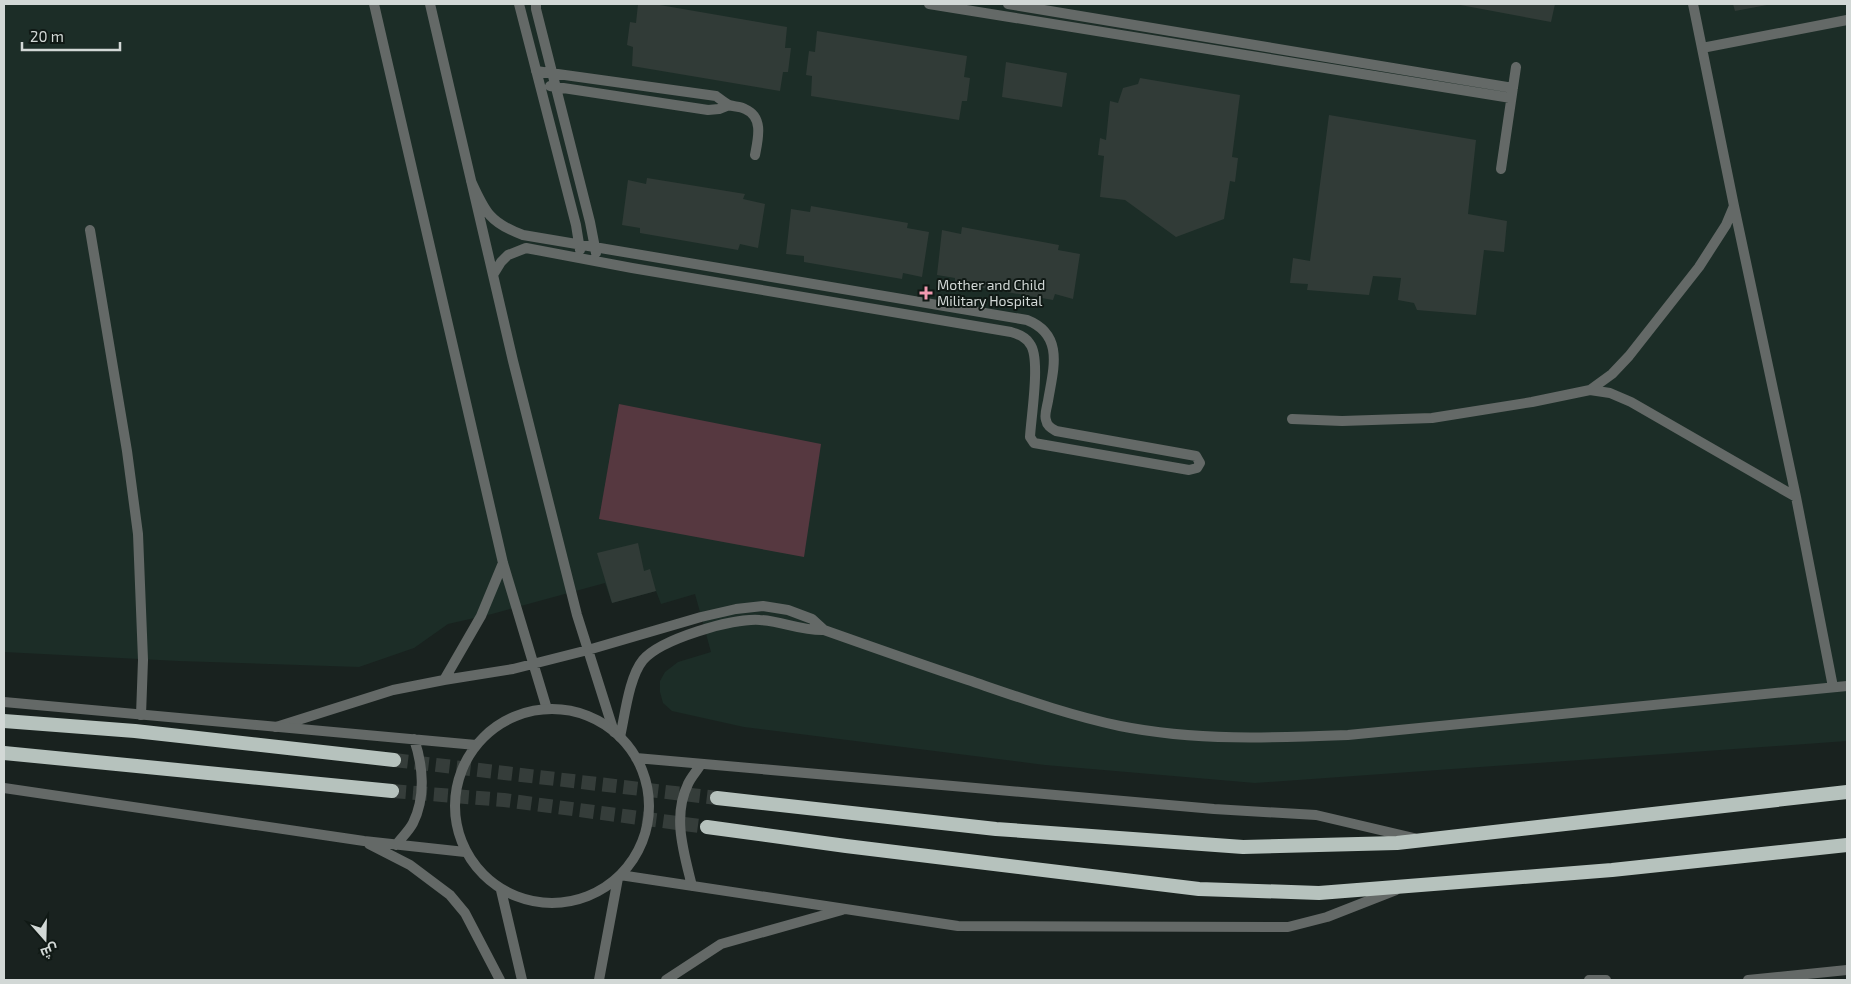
<svg xmlns="http://www.w3.org/2000/svg" width="1851" height="984" viewBox="0 0 1851 984" font-family="'Exo 2',Cairo,sans-serif">
<style>
.built{fill:#1c2d27}
.green{fill:#563840}
.building{fill:#313b37}
.lines{fill:none;stroke-linecap:round;stroke-linejoin:round}
.trunk-tunnel{stroke:#353d3a;stroke-width:14;stroke-dasharray:14 7;stroke-linecap:butt}
.service{stroke:#646967;stroke-width:10}
.minor{stroke:#646967;stroke-width:10}
.tertiary{stroke:#646967;stroke-width:10}
.trunk{stroke:#b6c2bd;stroke-width:14}
.poi-dot{fill:#f29ab0;stroke:#101915;stroke-width:2}
.labels{text-anchor:middle;stroke-width:4;stroke-linejoin:round;paint-order:stroke}
.poi-label{font-size:14px;fill:#d2d8d6;stroke:#101915;text-anchor:start}
</style>
<rect width="100%" height="100%" fill="#19221f"/>
<path class="built" d="M4,4h1843v737l-592,42 -210,-18 -301,-38 -72,-16 -9,-8 -3,-11v-11l5,-9 13,-10 33,-10 -16,-58 -34,10 -5,-13 -44,12 -7,-20 -113,31 -44,10 -34,24 -55,19 -181,-6 -174,-9z"/>
<path class="green" d="M619,404l202,40 -17,113 -205,-38z"/>
<path class="building" d="M638,4h16l133,23 -2,21h6l-3,24h-5l-3,19 -148,-25 1,-19 -6,-2 3,-23 6,1z
M1455,4h100l-4,18z
M1733,4h34v1l-32,6z
M817,31l150,25 -3,21 6,1 -3,23h-5l-3,19 -148,-24 1,-20 -6,-1 3,-24 6,1z
M1006,62l61,11 -5,34 -60,-10z
M1140,78l100,17 -8,62 6,1 -3,24 -5,-1 -6,38 -48,18 -51,-37 -25,-3 4,-41 -6,-1 2,-17 6,2 4,-39 8,2 5,-15 15,-4z
M1329,115l147,25 -8,74 39,7 -3,31 -20,-2 -8,65 -59,-5 -3,-7 -16,-3 3,-22 -28,-2 -4,19 -62,-5 1,-6 -18,-1 3,-25 17,3z
M647,178l98,16 -2,5 22,5 -7,44 -18,-4 -2,6 -98,-17v-5l-18,-3 6,-45 18,4z
M811,206l97,17 -1,5 22,4 -7,45 -19,-4 -1,6 -98,-17v-6l-18,-2 5,-45 19,3z
M962,227l97,18 -1,5 22,4 -7,45 -18,-5 -2,6 -98,-17v-5l-18,-3 5,-45 19,4z
M638,543l6,28 6,-2 6,22 -44,12 -15,-50z"/>
<g class="lines">
<path class="trunk-tunnel" d="M394,760l323,38
M392,791l112,9 203,27"/>
<path class="service" d="M374,4l129,559 44,146
M430,4l83,357 64,254 37,117
M519,4l57,221 4,25
M536,4v5l54,213 6,31
M929,4l582,94
M1008,4l505,84
M1693,4l41,202 62,291 37,190
M1702,48l145,-28
M536,71l180,25c4,3 9,7 13,9 5,2 11,1 16,4 19,8 13,30 10,46
M550,86l158,24 11,-1 10,-4
M1501,169l15,-102
M471,181c14,31 19,42 52,54l504,85c38,15 26,50 21,81 -1,6 -4,14 -2,19 1,6 5,8 10,11l140,25 4,7 -3,5 -8,2 -155,-27 -4,-6c1,-20 11,-79 0,-93 -4,-7 -12,-10 -19,-12l-379,-64 -106,-20 -18,7 -7,7 -8,13
M90,230l37,221 11,83 5,126 -2,55
M1590,390l20,3 21,9 165,95
M1292,419l50,2 90,-3 100,-16 58,-12 22,-16 17,-18 70,-89 27,-42 8,-19
M444,680l37,-64 22,-53
M276,727l117,-37 51,-10 69,-11 75,-19 113,-33 35,-8 27,-3 25,4 24,9 12,11
M620,737c5,-22 9,-60 23,-77 18,-21 89,-42 117,-40 22,1 42,11 64,10 48,17 96,34 144,50 50,17 100,35 152,46 75,15 152,12 228,9l499,-49"/>
<path class="minor" d="M1589,980h17
M1748,980l99,-10"/>
<path class="tertiary" d="M4,702l472,43
M455 806a97 97 0 1 1 194 0a97 97 0 1 1-194 0Z
M636,758l578,51 102,6 98,23
M4,788l360,53 101,11
M369,844l41,21 40,30 15,18 35,67
M396,845c5,-7 13,-14 17,-22 13,-26 10,-58 1,-84
M620,875l338,51 330,1 39,-10 69,-27
M692,886c-8,-33 -20,-69 -4,-102 3,-7 9,-13 13,-20
M501,890l21,90
M599,980l19,-102
M666,980l55,-36 121,-34"/>
<path class="trunk" d="M4,721l131,10 259,29
M4,753l388,38
M717,798l279,31 247,18 154,-4 450,-51
M707,827l139,19 353,43 120,4 293,-23 235,-25"/>
</g>
<path class="poi-dot" d="M923.5 285.5h5v5h5v5h-5v5h-5v-5h-5v-5h5z"/>
<g class="labels">
<g class="poi-label">
<text x="937" y="290">Mother and Child<tspan x="937" dy="16">Military Hospital</tspan></text>
</g>
</g>
<rect width="1851" height="984" fill="none" stroke="#d2d8d6" stroke-width="10"/>
<g transform="translate(45 939) rotate(160)" stroke="#101915" stroke-width="4" paint-order="stroke">
<path d="M0-4L9 19L0 12L-9 19Z" fill="#d2d8d6"/>
<text y="-8" font-size="14" font-weight="bold" text-anchor="middle" fill="#d2d8d6">ش</text>
</g>
<path d="M22 42v8h98v-8" fill="none" stroke="#d2d8d6" stroke-width="2.5"/>
<text x="30" y="42" font-size="15" fill="#d2d8d6" stroke="#101915" stroke-width="4" paint-order="stroke">20 m</text>
</svg>
